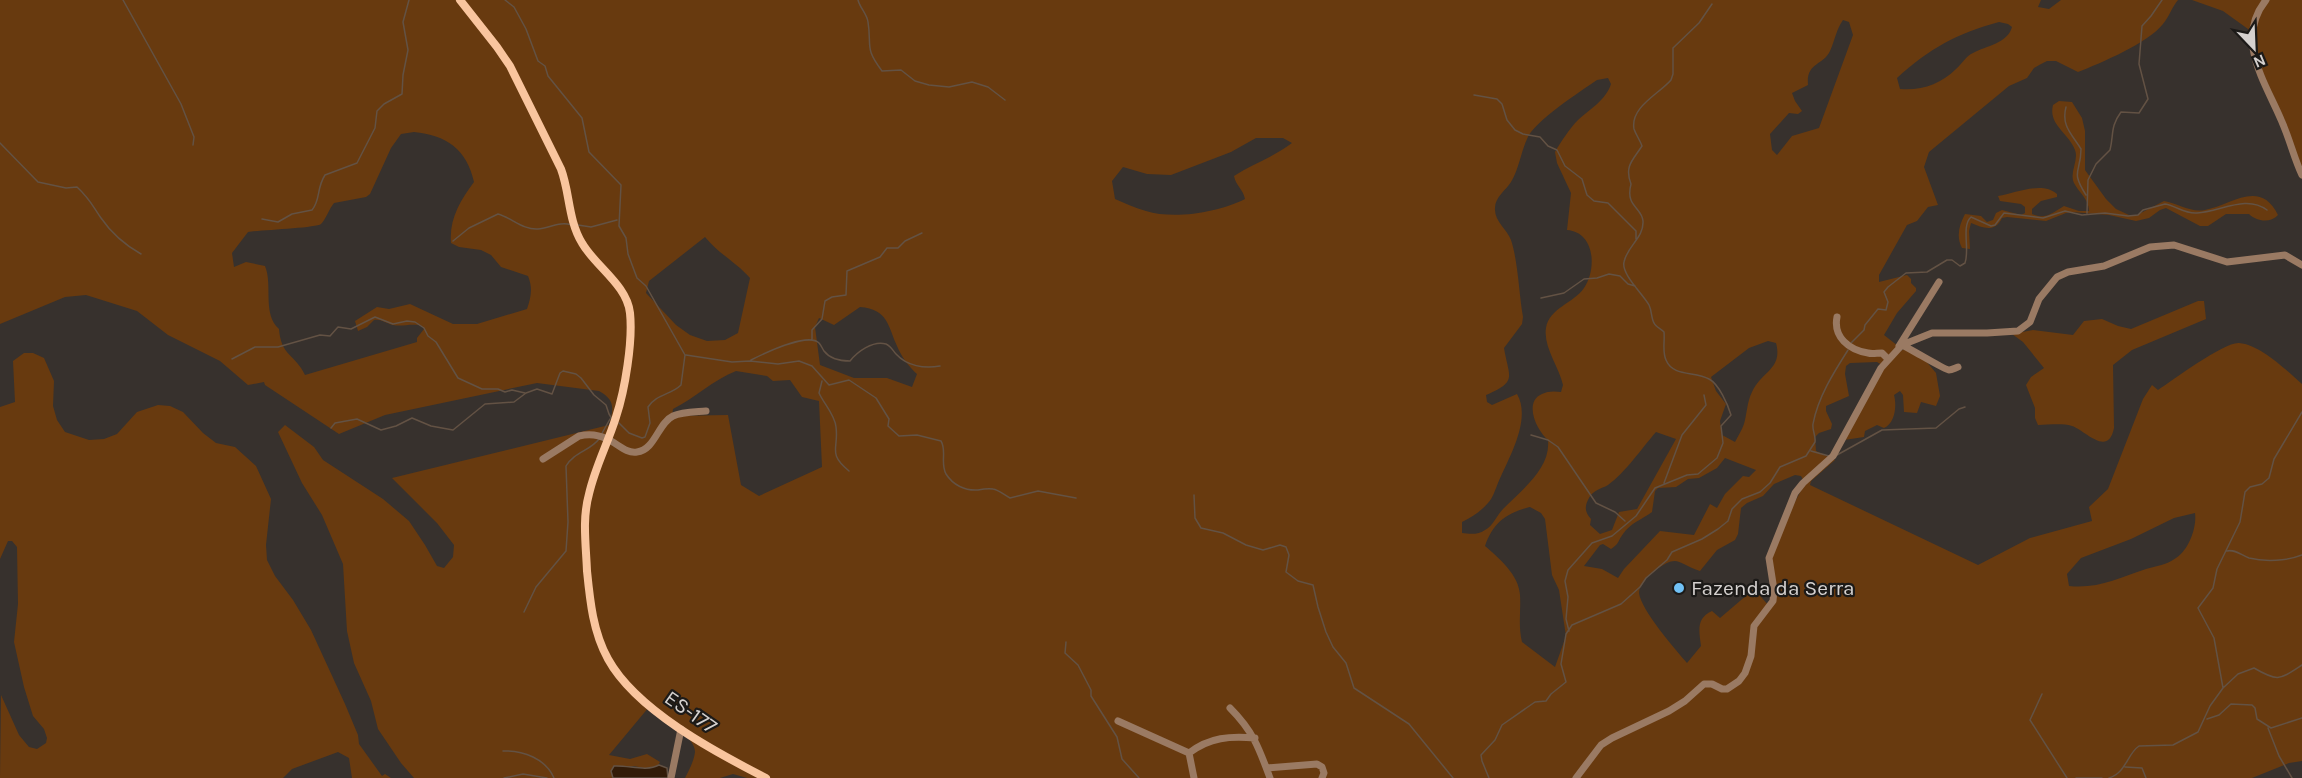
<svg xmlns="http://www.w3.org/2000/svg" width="2302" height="778" viewBox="0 0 2302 778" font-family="Karla,sans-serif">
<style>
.green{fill:#683a0f;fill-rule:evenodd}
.water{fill:#321b08;stroke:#635244;stroke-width:1.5}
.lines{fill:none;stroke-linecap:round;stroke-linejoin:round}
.stream{stroke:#635244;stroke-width:1.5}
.minor{stroke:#9a7a63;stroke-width:7}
.major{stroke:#f9c59e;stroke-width:8}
.poi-dot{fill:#71c1f5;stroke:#1c1a18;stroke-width:2}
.labels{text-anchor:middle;stroke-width:4.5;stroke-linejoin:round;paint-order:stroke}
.poi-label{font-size:21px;fill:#d5d1cf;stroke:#1c1a18;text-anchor:start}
.street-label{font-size:21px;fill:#d5d1cf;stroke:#1c1a18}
</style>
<rect width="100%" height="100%" fill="#37312d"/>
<path class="green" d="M0,0h2041l-3,7 11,2 12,-9h117c-6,7 -9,17 -15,24 -15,19 -62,39 -85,48l-22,-11h-9l-6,3 -7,4 -7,10 -18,8 -80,66 -5,15 14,38 -10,2 -11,14 -10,4 -28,50v7l28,-7 4,4v4l5,5v3l-19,22 -13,22 14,11 -16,19 -5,-3 -27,1 -4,3 -1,8 4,22 -23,10v5l6,13 -1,5 -12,4 -4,4 1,14 19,9 -24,21 -1,4 168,80 52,-27 62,-17 -3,-14 19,-18 35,-90 9,-14 6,5c15,-10 66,-48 81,-47 22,2 47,27 63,41v377l-13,2 -37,15h-1505l-14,-4 -13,4h-35c4,-8 9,-17 10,-26 1,-15 -35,-36 -46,-45l-40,48 21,4 17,-5 13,8 -3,5 -9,2 -14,-3 -23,5 2,7h-199l-13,-15 -23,-34 -7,-28 -17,-38 -7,-32 -4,-67 -21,-49 -20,-32 -24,-51 7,-7 29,22 9,13 60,39 26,22 16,24 12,21 7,2 9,-11 1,-12 -17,-22 -45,-45 217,-53c5,-17 6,-25 -10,-34l-62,-8 -152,32 -46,19 -74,-49 -1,-3 -16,3 -28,-24 -52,-26 -31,-24 -51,-16 -21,2 -65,27zM1843,20l6,2 4,13 -34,93 -27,8 -15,19 -5,-5 -2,-16 19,-21 9,1 4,-3 -7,-10 -3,-8 16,-8c-2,-23 15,-19 22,-34 5,-11 6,-21 13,-31zM1999,22l9,2 4,3c-4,16 -26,19 -39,26 -7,3 -11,11 -17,16 -15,15 -35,22 -56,20l-3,-11c33,-30 59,-44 102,-56zM1608,78l3,6c-5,16 -21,25 -33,36 -9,9 -17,22 -23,32l2,11 14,30 -4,37c28,2 30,39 17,58 -10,15 -35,20 -38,40 -3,19 13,39 17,57l-2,7c-6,-1 -14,-1 -19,2 -19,8 -5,37 6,46 3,29 -27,50 -45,69 -6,6 -10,17 -18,21 -6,5 -16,4 -23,3v-11c10,-5 18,-10 26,-19 5,-5 7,-13 10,-20 10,-24 34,-63 19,-89l-25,11 -5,-3 -1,-7c32,-14 23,-17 18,-47l18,-24 1,-7c-4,-23 -5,-56 -12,-77 -4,-11 -17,-19 -16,-32 0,-11 11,-18 16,-26 8,-13 10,-30 16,-43 6,-17 54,-48 70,-59zM414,132c32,3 53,17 60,50 -14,19 -25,37 -23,61l8,4 22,3 10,5 10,12 27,9c5,12 3,21 -1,33l-50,15h-24l-43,-20 -21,5 -12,-2 -22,14 3,10 9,-4 7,-7c8,-1 11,3 19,5 9,2 19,-2 29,1l2,3 -7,9v4l-112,33c-10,-21 -24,-19 -26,-46 -17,-15 -6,-44 -14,-63l-19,-4 -12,5 -2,-14 16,-21c12,-2 68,-4 73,-8 5,-5 8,-15 13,-21l32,-6 4,-3 21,-46 10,-14zM1256,138h27l9,5c-18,14 -40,21 -58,33 2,10 9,13 11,23 -25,13 -71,21 -99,12 -11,-3 -21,-8 -31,-12l-3,-18 11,-14 24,7 24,1 60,-23zM705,237c15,18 31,25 45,41l-12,55 -13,7 -18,1 -17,-6 -14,-10 -30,-32 3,-12zM860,307c28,2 28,19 37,39 4,10 12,21 20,28l-5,13 -25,-9h-33l-34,-13 -5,-38 4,-9 15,7zM1768,341l8,2c7,26 -14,28 -24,49 -5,10 -5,21 -8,32 -2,6 -6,12 -9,18l-13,-7 -2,-14 6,-17 -10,-13 -5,-14 38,-29zM736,371l31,5 6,5 17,-1 12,17 17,4 3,66 -63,29 -18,-11 -13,-70 -56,1 1,-7c22,-11 40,-29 63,-38zM1656,432l20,7 -39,70 -18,3 -7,18 -12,4 -10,-9 1,-6c-6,-7 -7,-12 -2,-21 4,-8 12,-9 19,-13 17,-12 34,-37 48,-53zM1725,458l31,12 -7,7 -6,-1 -18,18 -8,14 -7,-4 -16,31 -34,-4 -36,38 -6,9 -16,-9 -18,-3 16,-21 3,-1 8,5c9,-6 6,-7 12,-15 7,-11 20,-15 29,-22l3,-21 3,-3 18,-1 12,-8 11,-1 18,-10zM1795,475l6,1 4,7 -17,32 -17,43 4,41 -6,7 -15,-17 -34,29 -8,-7c-16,7 -13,20 -11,35l-14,17c-12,-14 -46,-53 -48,-70 0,-8 9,-18 15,-22 25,-18 22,-8 46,0l17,-21 18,-10 3,-6 3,-26 6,-5 16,-7 11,-12zM1530,507l11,6 4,6 7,56 7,15 7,46 -11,31 -33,-25c-4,-16 -1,-31 -2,-47 -1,-20 -21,-37 -35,-49 8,-23 21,-33 45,-39zM2195,513c2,14 -6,37 -19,45 -9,7 -20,8 -30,11 -27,9 -48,20 -77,17l-2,-12 14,-16 50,-19 43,-21z
M2192,0h110v172l-52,-131 -2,-12 -25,-18z
M2059,101l13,1 10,16 3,13v39l21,29 10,10 13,6h8l27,-14c13,2 27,12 41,9 25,-4 55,-32 73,5 -8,9 -22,6 -29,-1h-23l-18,12h-8l-34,-18 -6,2 -11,8 -13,3 -27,-6 -37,-3 -6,1 -20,8 -39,-4 -5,1c-7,15 -19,10 -31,5l-2,8 1,18 -8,-1c-6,-11 -3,-23 3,-34l16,2 6,6 6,-2 3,-7 6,-3 19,5 4,-2v-6l-4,-3 -21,-3 -2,-5c19,-3 44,-15 59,-2v3l-16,4 -9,8v5c14,6 20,-1 32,-8l15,5h10c0,-12 -10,-18 -15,-28 -5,-11 5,-22 1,-33 -6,-17 -27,-25 -22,-45z
M2198,301h6l2,18 -74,31 -19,15 1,63c-6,30 -29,2 -42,-2 -10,-3 -24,-1 -34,-1l-3,-7v-10l-9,-23 5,-8 13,-9 -21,-26 -11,-8 21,-4 40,5 11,-14 18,-2 16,7 13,3z
M1905,349l20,11 11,13 4,23 -4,10 -15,-4 -4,11 -13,-1 -1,-17 -3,-4 -6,4c3,11 1,28 -10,33l-7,-3 -12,6 -1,6 -20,3c11,-21 40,-85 61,-91z
M24,353h9l11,5 10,23 -1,25 4,14 8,12 24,8 15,-1 13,-5 20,-22 21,-7 12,1 13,6 20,21 13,10 19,4 21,19 15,33 -5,46 1,15 8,16 18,24 18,30 34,74 13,31 1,9 23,32 3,-2 6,4h-39l-3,-20 -11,-6 -46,17 -9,9h-283l1,-83 18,40 10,12 8,2 9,-6 1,-5 -3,-9 -11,-13 -9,-29 -10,-45 4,-38 -1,-57 -5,-6h-4l-8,18v-152l15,-5 -2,-41z"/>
<path class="water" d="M659,765l8,3 1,10h-55l-2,-7 3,-5c15,-1 32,6 45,-1z"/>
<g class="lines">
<path class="stream" d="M123,0l58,104 13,33 -1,8
M505,0l9,7 12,22 12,32 7,5 3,10 34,42 7,34 32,33 -2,41 7,12 2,16 9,24 9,8 39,69 -4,30c-10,10 -25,9 -33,22l2,16 -5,14 -3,1 -13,-5 -10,-10
M858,0c2,8 9,14 10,22 4,25 -4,25 14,49l19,-1 14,11 14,4 20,2 23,-5 16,5 17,13
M1474,95l23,4 5,5 5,16 8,10 8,4 17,3 8,9 9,4 8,16 17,13 5,16 7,6 14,2 28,28v8
M2066,107c-5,19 6,27 15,42 0,24 -11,21 5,46
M0,143l38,39 28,6 11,-1c13,12 15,18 24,31 11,16 24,27 40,36
M2087,213l1,-33 8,-16 14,-14c4,-16 0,-23 11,-38l18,1 9,-14 -9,-35 3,-38 9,-10 11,-16
M262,219l16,3 14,-8 20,-4c9,-11 4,-21 13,-35l32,-12 18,-35 2,-17 7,-7 18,-10 1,-19 5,-25 -5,-28 6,-22
M578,225l13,2 26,-7
M453,241l16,-13 29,-14c14,4 25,16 40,15 11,-1 23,-8 33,-4
M1541,298l23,-5 20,-14 13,-1 12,-4 11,2 8,8 7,2
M812,339v-9l10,-11 3,-18 7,-4 14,-2 1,-24 33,-14 7,-9h11l7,-7 17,-8
M1851,343l13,-13 1,-5 13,-16 8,1 2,-8 -4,-10 4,-5 18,-14 21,-1 20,-12h5l8,6 5,-3c5,-13 -4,-37 6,-46l20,9 4,-1 9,-12 39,5 22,-7 17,4 23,-2 23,3 10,-1 5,-5 22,-6c12,2 19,10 32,9 23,-1 49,-19 70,-3
M686,355l46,7 18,-1 28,3 21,-3 13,5 17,19 20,-5 27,18 13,21 -1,7 11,10 18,-1 24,6c6,10 -1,22 5,33 7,11 19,17 32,16 5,-1 10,-2 15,-1 6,1 11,6 17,9l28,-7 38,7
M232,359l23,-12h23l42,-12 10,1 8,-9 13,2 24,-12 18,7 14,-3 8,1 9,6 4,8 8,6 22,36 24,11h16l7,3 7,-2 13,3
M751,360c12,-6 57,-28 68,-17 2,2 3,5 5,8 6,8 17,10 26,10 7,-9 23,-21 36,-17 5,2 7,7 10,10 11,12 28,15 44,12
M822,381l-3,12c5,11 16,22 17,34 3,22 -9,26 13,44
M331,428l4,-5 22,-4 24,11 15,-4 16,-8 19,8 22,4 32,-26 29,-2 12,-9 11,-4 15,5 8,-21 3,-2 13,3 5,4 13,17 12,10 3,9 3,5
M601,435l9,-16
M1531,435l17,5 10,7 38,56 19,9 10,9
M1811,451l18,5
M1837,455l45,-25 54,-2 23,-19 6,-2
M1664,483l18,-48 24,-30 -2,-10
M1194,495l1,23 6,10 22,5 23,12 17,5 17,-5 6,2 3,8 -3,17 12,9 15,4 5,22 8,25 7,15 13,16 8,25 55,36 44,54
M2227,551c8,-2 14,4 22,7 16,4 38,3 53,-3
M524,612l12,-25 30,-36 2,-29 -2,-56c8,-14 24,-15 33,-27
M1569,631l-3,-12 2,-22 -3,-16 3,-11 24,-27 20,-7 24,-20 19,-28 32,-13 11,-1 19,-16 6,-15 -2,-17 10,-11c-3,-10 -12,-31 -22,-36 -14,-8 -36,-2 -43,-19 -4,-9 -1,-18 -2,-28 -3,-3 -8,-5 -10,-9 -3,-5 -2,-12 -5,-18 -6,-11 -28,-31 -25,-43 3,-16 20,-24 19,-41 -1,-14 -18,-14 -12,-37 -7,-18 2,-24 11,-38 -2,-6 -6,-11 -8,-17 -4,-22 25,-35 37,-49l2,-6v-26l26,-25 13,-19
M1066,642l-1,11 13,12 13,25v6l26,41 5,22 17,19
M2223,688l-9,-50 -16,-30 15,-20 4,-19 23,-47 5,-30 5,-5 12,-3 7,-6 5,-19 28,-47
M2042,694l-12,26 37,58
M2207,719l12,-4 12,-11 21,1 3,3 2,11 14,9 31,-10
M2268,728l11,28 13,22
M503,751c20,-1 43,8 51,27
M2125,767l17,1 4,10
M504,778l19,-4 24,4
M1489,778l-7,-17 -1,-6 14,-15 7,-15 33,-23 11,-1 5,-7 15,-12 -5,-18 5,-30 6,-9 49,-21 19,-17 6,-9 21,-18 5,-8 30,-13 16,-10 10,-8 4,-12 10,-10 18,-7 10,-9 10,-16 26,-11 9,-14c1,-6 -3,-12 -2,-18 5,-27 21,-52 35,-74
M2076,778h26
M2109,778c17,-5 18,-24 30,-32l34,-1 25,-13 12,-26 13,-18 15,-14 16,-6c24,14 25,12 48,-3"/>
<path class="minor" d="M2266,0c-32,40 0,83 16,122 8,18 12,36 20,53
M1837,317c-4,20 12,33 31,36 4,1 9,0 14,0l6,6
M1902,345c9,4 43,25 47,25 3,0 6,-2 9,-3
M1899,346l40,-64
M543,459l36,-23c9,-2 20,-1 28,3 10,4 19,15 30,13 18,-2 21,-29 36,-36 9,-4 23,-4 33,-5
M1230,708c23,23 29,40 40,70
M1118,721l71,32c21,-16 41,-17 66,-15
M1189,753l5,25
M1267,768l50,-4 5,3 2,6 -2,5
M671,778l10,-49
M1576,778l25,-33 11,-7 57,-27 16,-10 19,-17h8l10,5h5l12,-8 6,-8 6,-17 3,-30 19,-25 1,-11 -5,-32 26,-65 8,-10 30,-27 48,-88 21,-23 30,-12h55l31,-2 12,-9 9,-23 18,-22 11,-5 36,-6 46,-19 24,-2 53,17 58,-7 17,10"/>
<path class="major" d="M460,0l37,47 13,19 51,103c9,24 7,51 21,74 13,23 45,42 48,70 3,28 -5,77 -14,104 -8,26 -21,50 -27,77 -7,25 -3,51 -2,77 3,30 6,61 21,88 28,51 107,93 158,119"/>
</g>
<circle class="poi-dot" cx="1679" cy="588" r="6"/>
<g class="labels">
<g class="poi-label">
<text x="1691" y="595">Fazenda da Serra</text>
</g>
<g class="street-label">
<text transform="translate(691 712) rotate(35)" y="7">ES-177</text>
</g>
</g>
<g transform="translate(2254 48) rotate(157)" stroke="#1c1a18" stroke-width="4.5" paint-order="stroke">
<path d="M0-4.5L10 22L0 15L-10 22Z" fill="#d5d1cf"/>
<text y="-9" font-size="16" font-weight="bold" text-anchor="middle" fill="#d5d1cf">N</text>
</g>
</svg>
